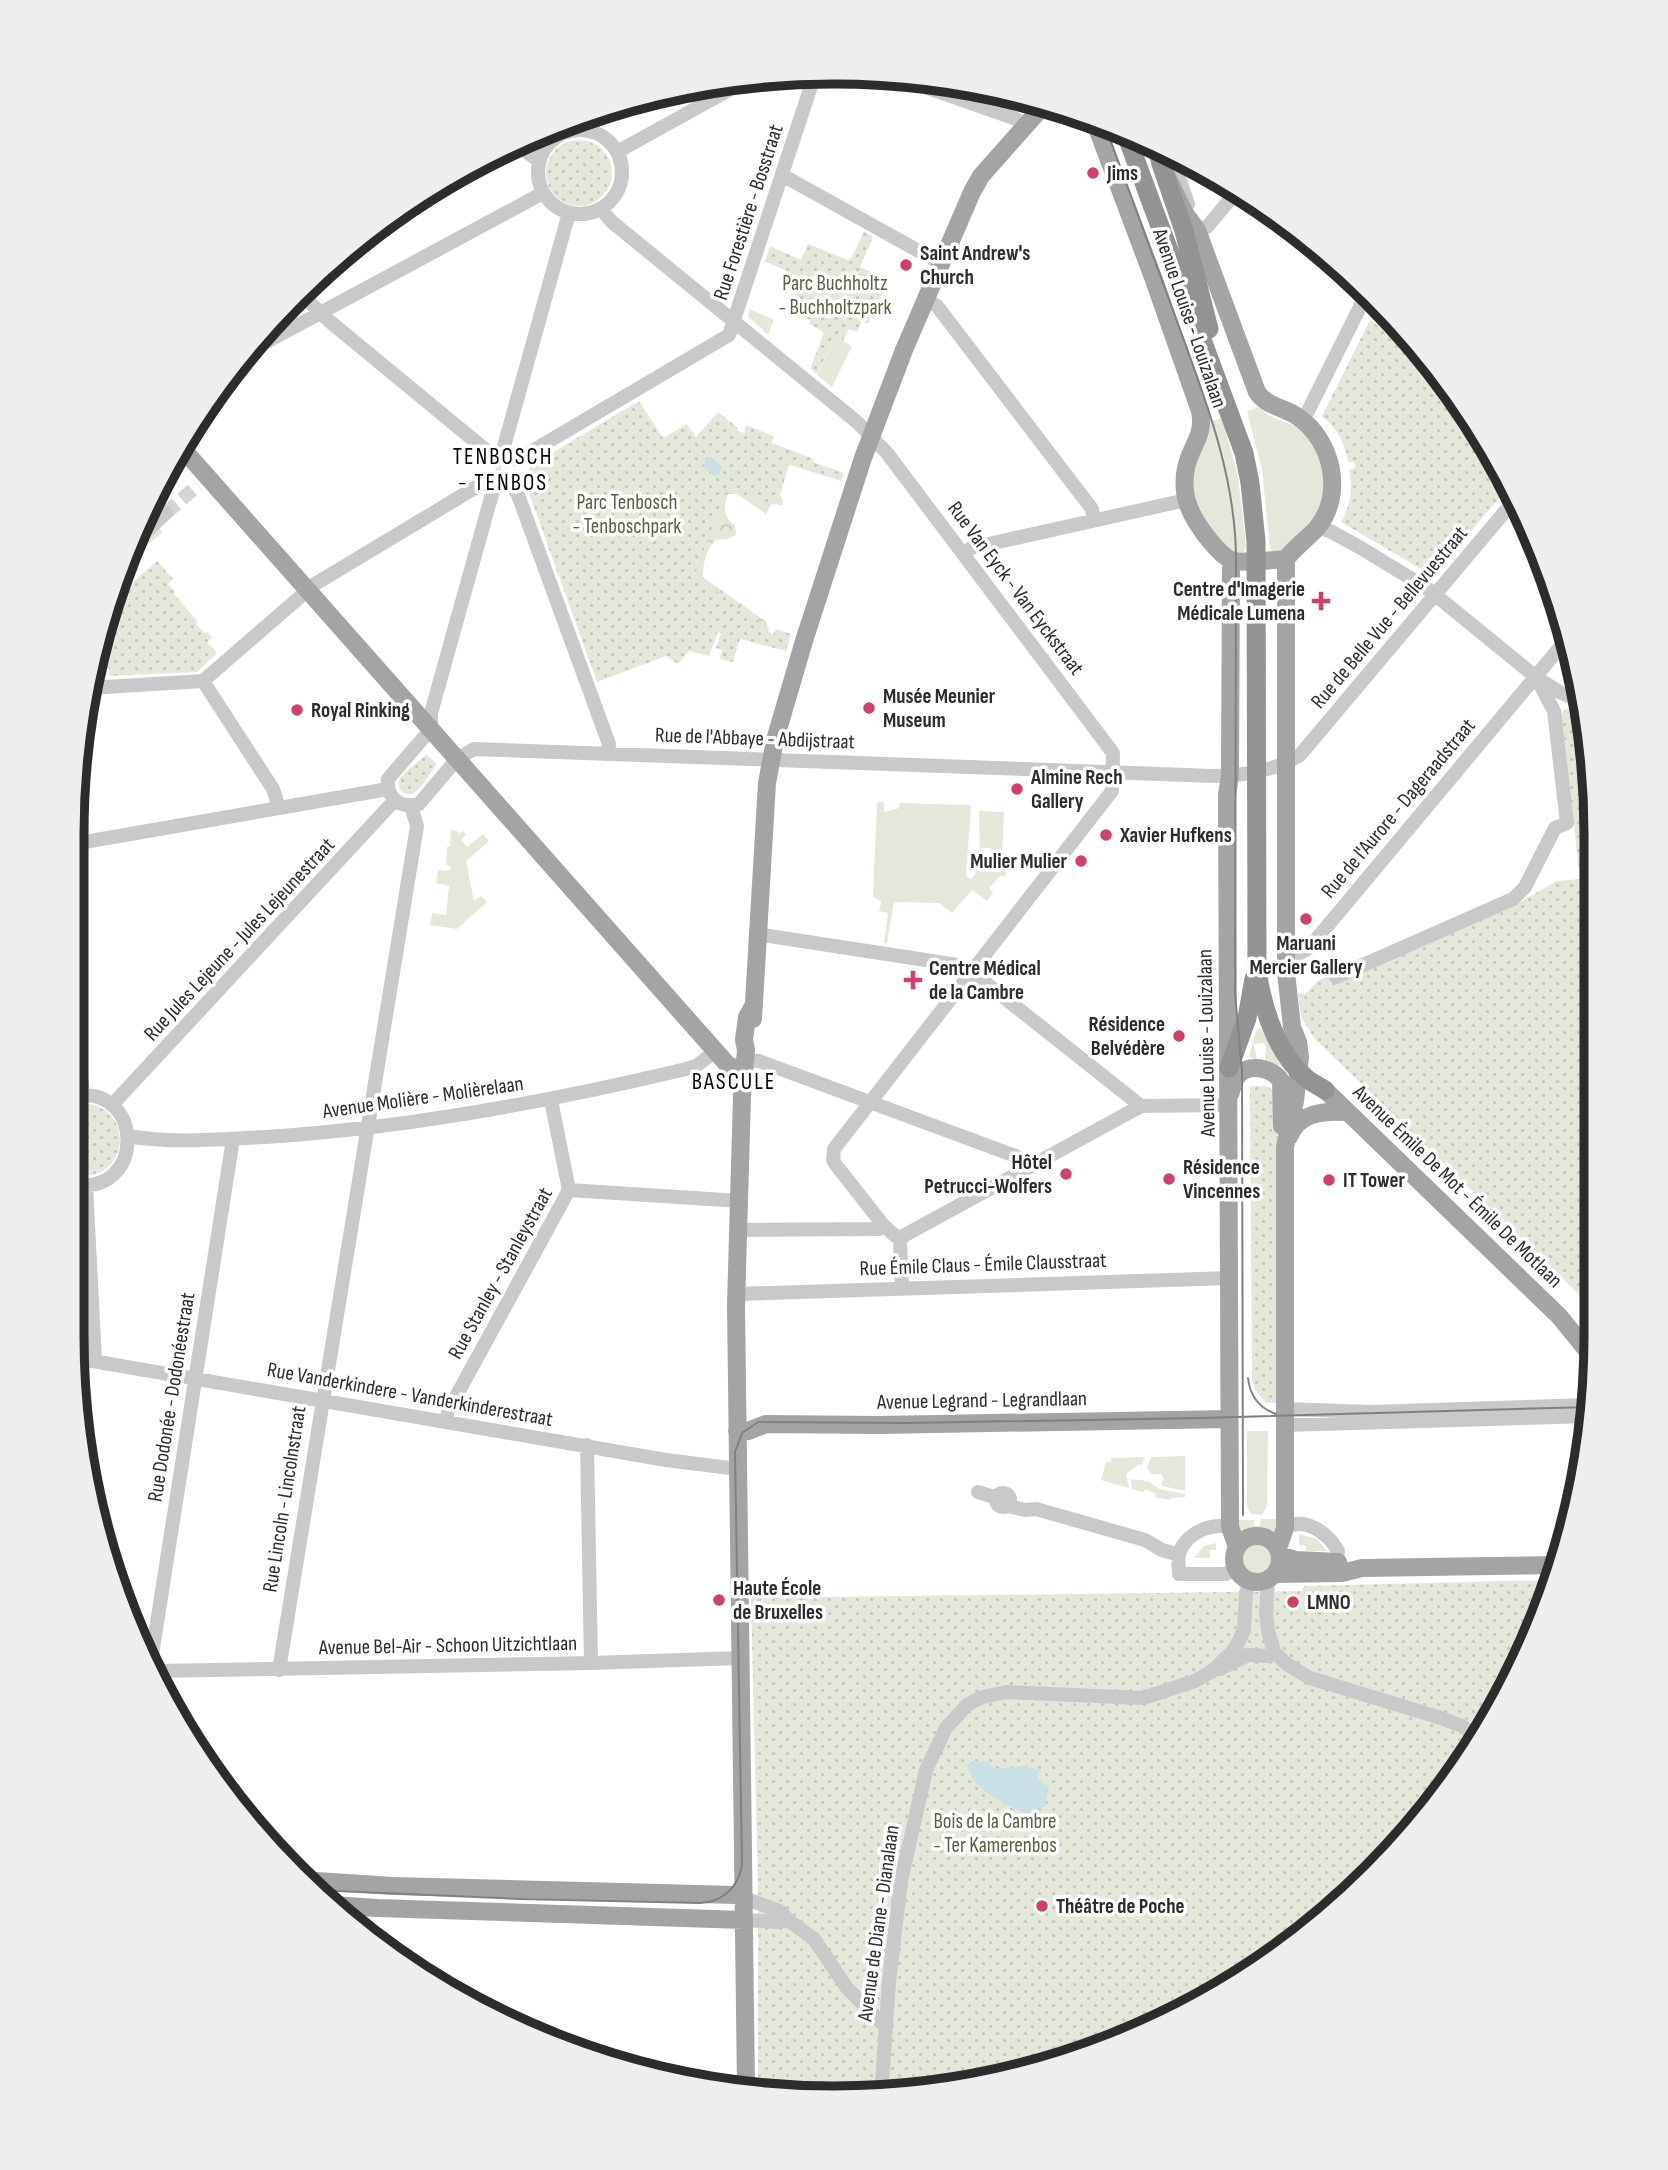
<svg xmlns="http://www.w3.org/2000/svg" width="1668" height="2170" viewBox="0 0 1668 2170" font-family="'Sofia Sans Condensed',sans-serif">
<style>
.green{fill:#e4e8da}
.forest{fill:url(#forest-crowns)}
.park{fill:url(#park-dots)}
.water{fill:#c9e0e6}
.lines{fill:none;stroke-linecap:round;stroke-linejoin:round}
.minor-tunnel{stroke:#d5d5d5;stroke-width:14;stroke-dasharray:14 7;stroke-linecap:butt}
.minor{stroke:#c9c9c9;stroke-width:14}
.major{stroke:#a4a4a4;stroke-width:18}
.highway{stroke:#939393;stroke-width:19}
.tram{stroke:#818181;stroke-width:2}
.poi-dot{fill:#cf4168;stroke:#fff;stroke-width:2.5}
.labels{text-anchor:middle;stroke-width:7;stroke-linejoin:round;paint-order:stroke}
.poi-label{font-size:21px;font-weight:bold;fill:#2c2c2c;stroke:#fff;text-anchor:start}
.street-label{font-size:21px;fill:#2c2c2c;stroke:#fff}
.park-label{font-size:21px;fill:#56613f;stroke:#fff}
.neighbourhood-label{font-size:23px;letter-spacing:2px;fill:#000;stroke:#fff}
.rim{fill:none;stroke:#2c2c2c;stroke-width:9}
</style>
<defs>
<pattern id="forest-crowns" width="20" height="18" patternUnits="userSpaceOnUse" patternTransform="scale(1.75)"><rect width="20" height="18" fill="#e4e8da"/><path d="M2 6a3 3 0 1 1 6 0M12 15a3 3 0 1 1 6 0" fill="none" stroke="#c4c7bb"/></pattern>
<pattern id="park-dots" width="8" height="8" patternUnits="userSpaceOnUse" patternTransform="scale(1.75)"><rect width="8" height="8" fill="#e4e8da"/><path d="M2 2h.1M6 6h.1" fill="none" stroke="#c4c7bb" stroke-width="1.8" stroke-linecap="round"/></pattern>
</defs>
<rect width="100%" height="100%" fill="#fff"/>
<path class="green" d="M750,309l24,11 -6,14 -20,-17z
M835,337l17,9 -20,41 -15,-12z
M1260,407c7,12 25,13 37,21 27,19 35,60 18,88 -8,14 -22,25 -33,37l-10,-1 -2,-2 -8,-80 -15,-59z
M1222,418l16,58 8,69 -2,7h-12c-51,-51 -44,-66 -26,-130z
M503,458l4,2 1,9 -7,-3v4l7,1 -4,7 -4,1 -5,-4c0,-7 1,-14 8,-17z
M159,528l4,4 -38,32 3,-9z
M877,802h7v10l15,-4 1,-5 71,2 -5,71 5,3 5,-6 -7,-5 33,1 5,4 -3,4 -3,-2 -12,13 4,5 -6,8 -15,-11 -20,23 -13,-10 -45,-1 -7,41h-3l4,-30 -9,-2 2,-10 -8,-4z
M979,811l25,1 -2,43h-11v-7h-9l-2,8z
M451,830l6,1 2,3 4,-3 3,4 -5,5 6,7 16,-13 6,7 -23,20 8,40 7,-5 6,6 -30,27 -27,-4 2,-12 14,2 3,-29 -13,-3 2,-13 11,1 3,-4 -6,-2 1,-18h3z
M1261,1028l19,36 -2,3 -13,-6 1,-14 -2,-4 -10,1 3,16 -8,-3 7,-27z
M1247,1431h21l-1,75 -5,9 -11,-1 -4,-8z
M1185,1456v35l-23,-5 -1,-2 3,-4 -3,-6h-10l-4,-7 4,-10z
M1145,1457l-4,9 -1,-2 -14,10 3,14 -28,-8 5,-18h5v-4z
M1131,1479l17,2 11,8 26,5v3l-14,1 -1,2 -16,-3 2,-3 -10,-5 -3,3 -11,-3z
M1261,1519h21l-6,12 -17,-2 -19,3 -8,-12h22v6h6z
M1299,1534l18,5 10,12h-21v-5l-7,-1z
M1216,1543v7h-6v8h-16l10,-12z
M1242 1560a15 15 0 1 1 30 0a15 15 0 1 1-30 0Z"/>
<path class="forest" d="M696,439l94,22 -10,34 3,5v6l-11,-3 -6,11 -29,-20h-9c-5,13 -5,23 7,31l1,10 -8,4 -13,1c-9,12 -12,22 -12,37l62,44 4,8 -2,7 -31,-3 -72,-96z"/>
<path class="park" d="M546 173a33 33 0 1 1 66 0a33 33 0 1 1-66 0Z
M864,231l9,6 -13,30 30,13 -22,44 -6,-3 -5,11 -8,-3 -6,12 -8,-4 -18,37 -7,-5 14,-37 -15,-8 1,-4 -25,-11 13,-32 -33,-16 5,-15 31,14 7,-16 40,16 4,-3z
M1370,320l46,28 52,63 39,78 -74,87 -92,-54c10,-17 12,-33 8,-52l6,-2 -1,-6h-6c-2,-18 -12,-35 -26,-46z
M639,401l24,37 24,-14 9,13 22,-25 20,16 -1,3 7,2 2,-8 27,11 -1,7 42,16 -1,3 31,11 -3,8 -54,-17 -13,41 -48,-16 -31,85 78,61 3,-6 15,5 -5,17 -46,-12 -7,23 -13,-3 2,-9 -6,-2 5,-14 -3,-2 -9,24 -20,-5 -11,13 -12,-8 -69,26 -72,-200 5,-16z
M157,561l16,18 -5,5 7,8 -1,2 24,28 -2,2 9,9 2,-1 5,5 -5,5 10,11 -20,19 -87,4 -1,-8 -17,1 6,-33 13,-35z
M1567,709l18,5 5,21v570l-276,-267 -13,-21 -3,-24 6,2 15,-15 14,-6 173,-64 51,-29 23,-2 -19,-165z
M426,754l11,10c-9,10 -22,44 -38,24v-8c8,-12 17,-15 27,-26z
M1250,1086h16l11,7 4,310h-15l-11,-13 -3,-11z
M85,1103c54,7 42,83 -13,72v-70z
M1551,1580l-13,47 -70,132 -95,116 -116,95 -178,88 -145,34 -100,6 -76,-10v-200l-7,-290 551,-7 2,-5z"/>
<path class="water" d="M706,457h5l11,10 -3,8 -6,1 -10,-10z
M972,1761l16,1 6,7 28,-3 18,4 -3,8 12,9 -4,19 -18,8c-22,-10 -55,-24 -60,-49z"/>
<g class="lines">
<path class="minor-tunnel" d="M166,513l32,-28"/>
<path class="minor" d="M899,78l117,41 9,7
M538 172a42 42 0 1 1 84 0a42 42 0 1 1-84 0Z
M591,131l4,-17
M516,144l23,17
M617,152l130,-72
M1171,154l17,50
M782,175l160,89
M601,209l11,13 245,200 30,31 226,300 -1,38 -278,358 -1,11 3,5 48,61 16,14
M1197,230l10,-3 31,-37
M301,294l27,26 165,136
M926,300l11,6 155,203 2,11
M1364,300l26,16
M244,354l299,-161
M1302,419l6,-8 60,-120
M503,450l66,-237
M517,460l212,-125 86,-261
M511,482l7,13 91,249 -1,9
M494,487l-63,226v16l-43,50c-2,19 12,30 31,25l38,-45 17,-10 740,27c30,0 60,-5 86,-21l213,-253
M1318,527l12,4 31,17 67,41 108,88 18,34 13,112 -12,5 -30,59 -12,12 -177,78
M132,545l34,-32
M964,554l7,-6 215,-48
M1537,678l24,15 21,8
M203,681l70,108 6,19
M89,688l114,-7 112,-97 173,-104
M73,844l315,-55
M756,934l202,31 14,7 169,134 88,-1
M73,935l7,133 3,27
M1286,955h11l12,-7 258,-309
M745,1060l14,1 259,96 9,11
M112,1105l283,-305
M128,1136c45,8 93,3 138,1 142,-9 282,-35 420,-68l10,-3 20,-15
M72,1184c74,14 74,-101 0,-88
M86,1185l9,176
M569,1190l171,11
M738,1230l141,-1 5,-3
M900,1240l5,-5 236,-129
M900,1240l2,48
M737,1294l493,-16
M75,1358l591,102 72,9
M1285,1409l85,3 220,-7
M446,1421l2,-10 121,-221 -18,-90
M1285,1425l305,-9
M587,1445l4,218
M978,1492l19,6
M996 1500a7 7 0 1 1 14 0a7 7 0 1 1-14 0Z
M1007,1506l18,4 11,-1 109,31 17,10 17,5
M1230,1527c-19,-4 -42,5 -50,24 -3,7 -1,15 -1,23h47l9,-6
M1285,1528c20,-12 43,5 53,23l-1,7 -4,3
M1268,1581l-2,33 2,17 6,21 14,13 22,13 131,40 21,8 17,12
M151,1661l82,-522
M1220,1669l28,-14 21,1 5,-4
M279,1670l138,-844 -6,-20
M155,1671l436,-8 150,-5
M744,1898l36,13 8,9 26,19 33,49 38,38
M744,1920l35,2 9,-2
M881,2095l8,-113 12,-101 25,-111 20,-42 21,-23 15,-8 24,-5 137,6 52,-17 17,-10 21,-20 6,-10 5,-11 2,-37 4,-11"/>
<path class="major" d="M1094,120l60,160 46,131c5,26 -9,33 -14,57 -6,30 6,51 25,74 5,6 13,15 20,18 13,4 41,0 55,-1
M1154,145l7,19 23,48 13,18 60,162c10,15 27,15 41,25 34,23 47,77 19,111 -10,11 -22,19 -31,31v413l6,55 6,15 2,15 -5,44 -10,46v381l-7,20
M181,447l546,617 9,5 8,1
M1231,560l-1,216 -3,19 3,732 7,20
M753,1019l14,-236 8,-43 29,-99 59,-183 41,-108 68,-158 9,-16 63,-71
M1325,1090l234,226 31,38
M1230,1094c2,-5 3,-12 6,-16 10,-16 36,-11 45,3l1,45
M1289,1137c10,-25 34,-26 58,-25
M737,1431h11l18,-7 113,1 350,-6
M1234 1559a23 23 0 1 1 46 0a23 23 0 1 1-46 0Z
M1280,1555l16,5 42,2
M1275,1574l67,-1 20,-5 193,-3
M301,1880l92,6 342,9 9,3
M333,1905l44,3 367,12
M746,2087l-10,-782 6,-209 4,-46 -2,-10 3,-23 5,-9"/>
<path class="highway" d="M1124,129l120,324 6,30 6,58 1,427c4,36 19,85 49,110 6,5 13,8 19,12
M1161,164l23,67 25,98
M1229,1068l18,-50 7,-39"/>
<path class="tram" d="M1104,123c25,67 49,134 74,201 28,77 58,153 58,236l-1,433 7,78 1,444
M1248,1378c2,18 11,30 28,36
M314,1890l206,9 180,4c23,-1 39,-16 42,-39l-7,-412 7,-19 16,-11 150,1 292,-5 390,-11"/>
</g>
<g class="poi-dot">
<circle cx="1093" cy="173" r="7"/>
<circle cx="906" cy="265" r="7"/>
<path d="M1317.5 590.5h7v7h7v7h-7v7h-7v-7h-7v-7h7z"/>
<circle cx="869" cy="708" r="7"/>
<circle cx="297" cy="710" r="7"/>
<circle cx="1017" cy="789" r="7"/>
<circle cx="1106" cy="835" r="7"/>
<circle cx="1081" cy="861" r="7"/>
<circle cx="1306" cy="919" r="7"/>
<path d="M909.5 969.5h7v7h7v7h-7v7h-7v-7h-7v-7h7z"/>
<circle cx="1179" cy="1036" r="7"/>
<circle cx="1066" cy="1174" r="7"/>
<circle cx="1169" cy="1179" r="7"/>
<circle cx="1329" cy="1180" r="7"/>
<circle cx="719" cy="1600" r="7"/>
<circle cx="1293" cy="1602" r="7"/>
<circle cx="1042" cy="1906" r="7"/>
</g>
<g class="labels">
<g class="poi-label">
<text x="1107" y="180">Jims</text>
<text x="920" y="260">Saint Andrew's<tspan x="920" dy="24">Church</tspan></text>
<text x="1305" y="596" text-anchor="end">Centre d'Imagerie<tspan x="1305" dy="24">Médicale Lumena</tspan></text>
<text x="883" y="703">Musée Meunier<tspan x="883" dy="24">Museum</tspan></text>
<text x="311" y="717">Royal Rinking</text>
<text x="1031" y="784">Almine Rech<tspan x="1031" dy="24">Gallery</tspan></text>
<text x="1120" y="842">Xavier Hufkens</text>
<text x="1067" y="868" text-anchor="end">Mulier Mulier</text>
<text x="1306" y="950" text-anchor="middle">Maruani<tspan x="1306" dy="24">Mercier Gallery</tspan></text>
<text x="929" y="975">Centre Médical<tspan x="929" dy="24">de la Cambre</tspan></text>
<text x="1165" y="1031" text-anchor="end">Résidence<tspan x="1165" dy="24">Belvédère</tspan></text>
<text x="1052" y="1169" text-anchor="end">Hôtel<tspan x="1052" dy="24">Petrucci-Wolfers</tspan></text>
<text x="1183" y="1174">Résidence<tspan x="1183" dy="24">Vincennes</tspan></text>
<text x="1343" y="1187">IT Tower</text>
<text x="733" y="1595">Haute École<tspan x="733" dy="24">de Bruxelles</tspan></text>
<text x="1307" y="1609">LMNO</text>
<text x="1056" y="1913">Théâtre de Poche</text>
</g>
<g class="street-label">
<text transform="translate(748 212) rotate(-72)" y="7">Rue Forestière - Bosstraat</text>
<text transform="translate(1190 318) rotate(71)" y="7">Avenue Louise - Louizalaan</text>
<text transform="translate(1016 588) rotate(53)" y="7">Rue Van Eyck - Van Eyckstraat</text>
<text transform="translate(1389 617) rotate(-50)" y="7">Rue de Belle Vue - Bellevuestraat</text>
<text transform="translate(755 738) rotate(2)" y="7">Rue de l'Abbaye - Abdijstraat</text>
<text transform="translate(1398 808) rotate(-50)" y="7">Rue de l'Aurore - Dageraadstraat</text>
<text transform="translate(239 939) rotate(-47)" y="7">Rue Jules Lejeune - Jules Lejeunestraat</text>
<text transform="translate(1206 1043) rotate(-91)" y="7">Avenue Louise - Louizalaan</text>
<text transform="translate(423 1097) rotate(-8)" y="7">Avenue Molière - Molièrelaan</text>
<text transform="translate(1458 1186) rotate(44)" y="7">Avenue Émile De Mot - Émile De Motlaan</text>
<text transform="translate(983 1264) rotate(-2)" y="7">Rue Émile Claus - Émile Clausstraat</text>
<text transform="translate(500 1273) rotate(-61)" y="7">Rue Stanley - Stanleystraat</text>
<text transform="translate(410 1394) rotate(10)" y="7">Rue Vanderkindere - Vanderkinderestraat</text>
<text transform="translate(171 1397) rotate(-81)" y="7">Rue Dodonée - Dodonéestraat</text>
<text transform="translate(982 1400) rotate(-1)" y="7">Avenue Legrand - Legrandlaan</text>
<text transform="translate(284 1499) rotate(-81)" y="7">Rue Lincoln - Lincolnstraat</text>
<text transform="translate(448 1645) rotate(-1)" y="7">Avenue Bel-Air - Schoon Uitzichtlaan</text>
<text transform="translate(878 1923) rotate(-82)" y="7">Avenue de Diane - Dianalaan</text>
</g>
<g class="park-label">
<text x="835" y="290">Parc Buchholtz<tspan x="835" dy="24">- Buchholtzpark</tspan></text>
<text x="627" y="509">Parc Tenbosch<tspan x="627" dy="24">- Tenboschpark</tspan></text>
<text x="995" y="1828">Bois de la Cambre<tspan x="995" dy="24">- Ter Kamerenbos</tspan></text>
</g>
<g class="neighbourhood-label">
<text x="503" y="464">TENBOSCH<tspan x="503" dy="26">- TENBOS</tspan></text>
<text x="734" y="1089">BASCULE</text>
</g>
</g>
<path d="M0 0H1668V2170H0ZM834 84H834A750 750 0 0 1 1584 834V1336A750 750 0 0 1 834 2086H834A750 750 0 0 1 84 1336V834A750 750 0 0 1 834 84Z" fill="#eee" fill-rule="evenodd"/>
<path class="rim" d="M834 84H834A750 750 0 0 1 1584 834V1336A750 750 0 0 1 834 2086H834A750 750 0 0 1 84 1336V834A750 750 0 0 1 834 84Z"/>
</svg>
